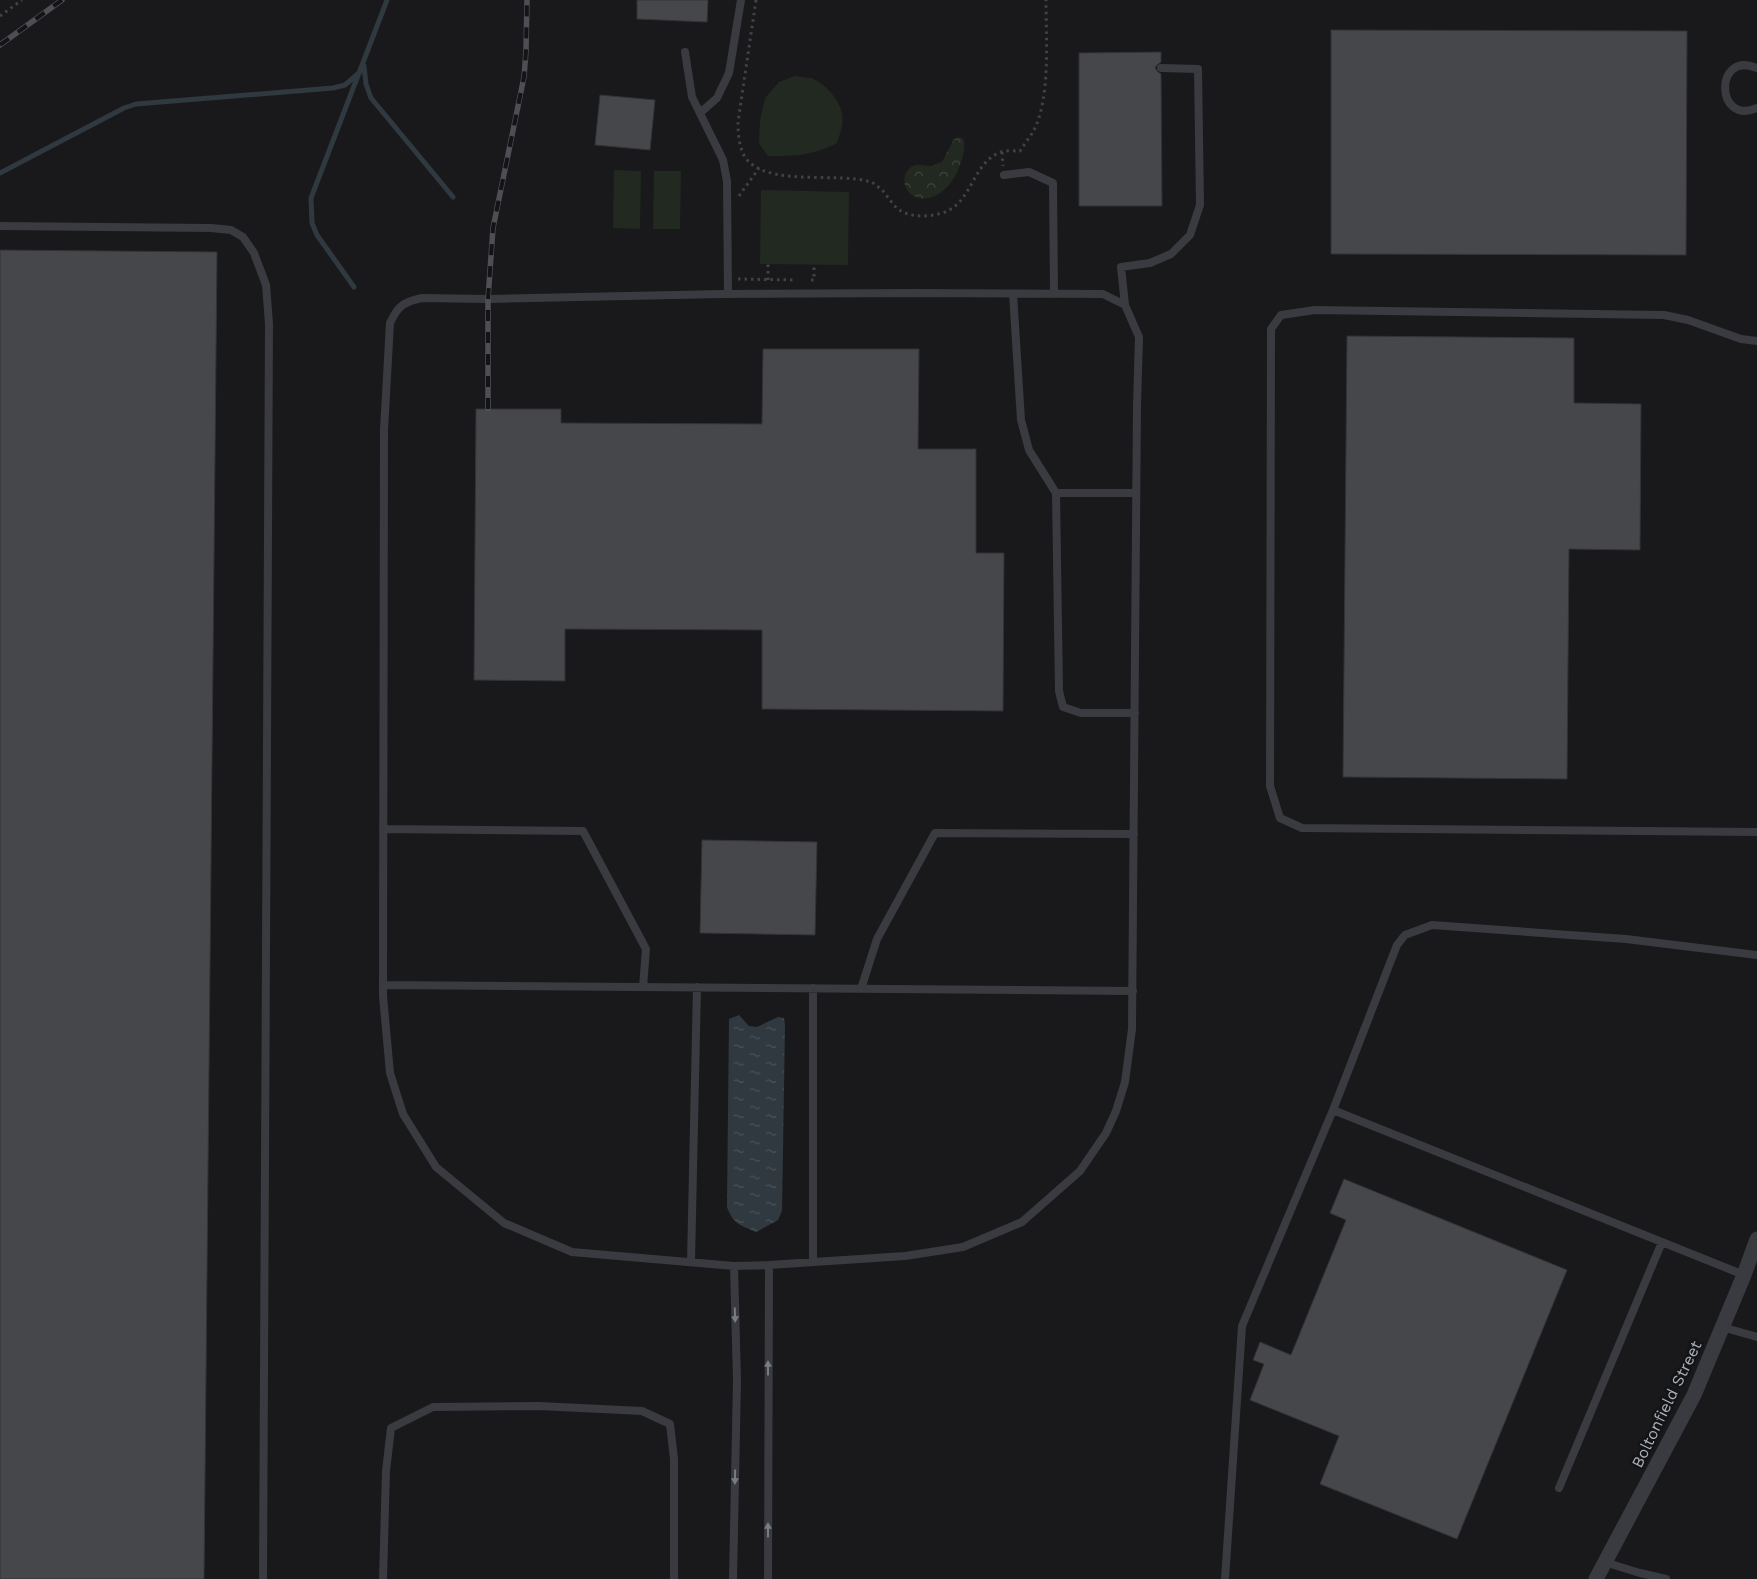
<svg xmlns="http://www.w3.org/2000/svg" width="1757" height="1579" viewBox="0 0 1757 1579" font-family="'Work Sans',sans-serif">
<style>
.park{fill:url(#park-crowns)}
.pitch{fill:#212921}
.water{fill:url(#water-ripples)}
.lines{fill:none;stroke-linecap:round;stroke-linejoin:round}
.stream{stroke:#2f393f;stroke-width:5}
.building{fill:#45474b;stroke:#333337}
.path{stroke:#404247;stroke-width:3;stroke-dasharray:2.5 4;stroke-linecap:butt}
.lane{stroke:#3a3b40;stroke-width:8}
.street{stroke:#3a3b40;stroke-width:15}
.rail-casing{stroke:#4d4f55;stroke-width:5.5}
.rail{stroke:#141416;stroke-width:4;stroke-dasharray:11;stroke-linecap:butt}
.oneway{fill:#787c83}
.labels{text-anchor:middle;stroke-width:5;stroke-linejoin:round;paint-order:stroke}
.street-label{font-size:16px;fill:#abb1ba;stroke:#141416}
</style>
<defs>
<pattern id="park-crowns" width="20" height="18" patternUnits="userSpaceOnUse" patternTransform="scale(1.25)"><rect width="20" height="18" fill="#212921"/><path d="M2 6a3 3 0 1 1 6 0M12 15a3 3 0 1 1 6 0" fill="none" stroke="#3f463f"/></pattern>
<pattern id="water-ripples" width="26" height="14" patternUnits="userSpaceOnUse" patternTransform="scale(1.25)"><rect width="26" height="14" fill="#2f393f"/><path d="M2 4q2-2 4 0t4 0M15 11q2-2 4 0t4 0" fill="none" stroke="#4a5359"/></pattern>
</defs>
<rect width="100%" height="100%" fill="#19191b"/>
<path class="park" d="M960,137l4,3c1,12 -2,20 -6,30 -6,15 -23,34 -42,27 -11,-4 -16,-19 -7,-28 7,-7 14,-3 22,-3 4,-1 7,-3 11,-4l12,-23z"/>
<path class="pitch" d="M795,76c5,1 11,1 16,2 13,5 28,20 31,35 2,10 -2,21 -5,30 -25,13 -42,13 -69,13l-9,-12 1,-24 5,-22 14,-16z
M614,170l27,1 -1,58 -27,-1z
M654,171h27l-1,58h-27z
M761,190l88,2 -1,73 -88,-1z"/>
<path class="water" d="M739,1015l10,11 8,1 21,-10 6,1 1,7 -3,186 -4,9 -22,12c-16,-7 -23,-8 -29,-25l2,-188z"/>
<g class="lines">
<path class="stream" d="M364,66l2,18 5,14 82,99
M0,173l124,-65 12,-4 197,-16 12,-3 15,-13
M354,287l-37,-52 -5,-12 -1,-25 76,-198"/>
</g>
<path class="building" d="M637,0h71l-1,22 -70,-3z
M1331,30l356,1 -1,224 -355,-1z
M1161,52v10l-4,3 -2,3 3,4 3,2 1,132h-83v-153z
M600,95l55,5 -5,50 -55,-5z
M0,250l217,2 -13,1327h-204z
M1347,336l227,2v65l67,1 -1,146 -71,-1 -2,230 -224,-2z
M763,349h156l-1,100h58v104h28l-1,158 -241,-2v-79l-197,-1v52l-91,-1 2,-271h85v14l201,1z
M702,840l115,2 -2,93 -115,-2z
M1344,1179l223,91 -110,269 -137,-55 19,-48 -89,-36 14,-36 -11,-4 7,-18 31,13 55,-135 -16,-7z"/>
<g class="lines">
<path class="path" d="M756,0l-18,122c0,13 1,30 11,40 26,24 89,10 122,20 5,2 8,6 12,9 5,6 9,13 15,18 12,9 30,8 44,4 31,-9 29,-50 59,-61 5,-2 13,-1 19,-1 4,-6 9,-13 13,-19 18,-33 13,-95 13,-132
M0,16l22,-16
M1002,152l1,14
M739,196l20,-28
M738,279l56,1
M768,280v-16
M811,280h3v-15"/>
<path class="lane" d="M685,52l7,45 31,63 4,21 1,113
M1757,68c-43,-18 -42,58 0,40
M700,113l17,-15 12,-25 12,-73
M1004,175l25,-3 24,11 1,111
M0,226l211,2 20,2 12,7 11,16 12,32 3,39 -6,1255
M915,293l188,1 22,11 14,32 -2,68 -5,624 -7,53 -9,29 -10,22 -26,38 -58,51 -59,25 -58,9 -136,9 -35,1 -162,-14 -68,-29 -68,-56 -33,-53 -13,-41 -7,-77 1,-566 6,-107c8,-17 13,-21 32,-25l66,1 234,-5z
M1013,294l8,126 8,30 27,43 3,198 4,16 18,6h54
M1125,305l-4,-38 29,-4 21,-9 19,-19 10,-30 -2,-136 -37,-1
M1757,341l-16,-2 -53,-19 -24,-5 -349,-5 -34,5 -10,14 -1,457 10,32 22,10 455,4
M1056,493h80
M383,829l200,2 63,118 -3,38
M383,985l750,6
M813,988v274
M861,989l16,-50 58,-106 199,1
M1333,1110l64,-165 8,-10 27,-10 194,14 131,16
M691,1262l6,-275
M1722,1327l35,10
M1559,1488l103,-246
M1604,1562l36,11 26,6
M383,1579l3,-108 5,-43 42,-21 106,-1 103,5 28,13 4,35v120
M733,1579l4,-199 -3,-114
M768,1579l1,-314
M1225,1579l17,-253 91,-216 411,165"/>
<path class="street" d="M1596,1579l98,-184 50,-120 13,-36"/>
<defs>
<path id="rail" d="M0,45l62,-45
M488,409v-110l5,-71 31,-151 2,-26 1,-51"/>
</defs>
<use href="#rail" class="rail-casing"/>
<use href="#rail" class="rail"/>
</g>
<defs><path id="oneway-solid" d="M-6-.8H1V-3.2L6.5 0L1 3.2V.8H-6Z" transform="scale(1.25)"/></defs>
<g class="oneway">
<use href="#oneway-solid" transform="translate(735 1315) rotate(88)"/>
<use href="#oneway-solid" transform="translate(768 1368) rotate(-90)"/>
<use href="#oneway-solid" transform="translate(735 1477) rotate(91)"/>
<use href="#oneway-solid" transform="translate(768 1530) rotate(-90)"/>
</g>
<g class="labels">
<g class="street-label">
<text transform="translate(1666 1404) rotate(-64)" y="6">Boltonfield Street</text>
</g>
</g>
</svg>
